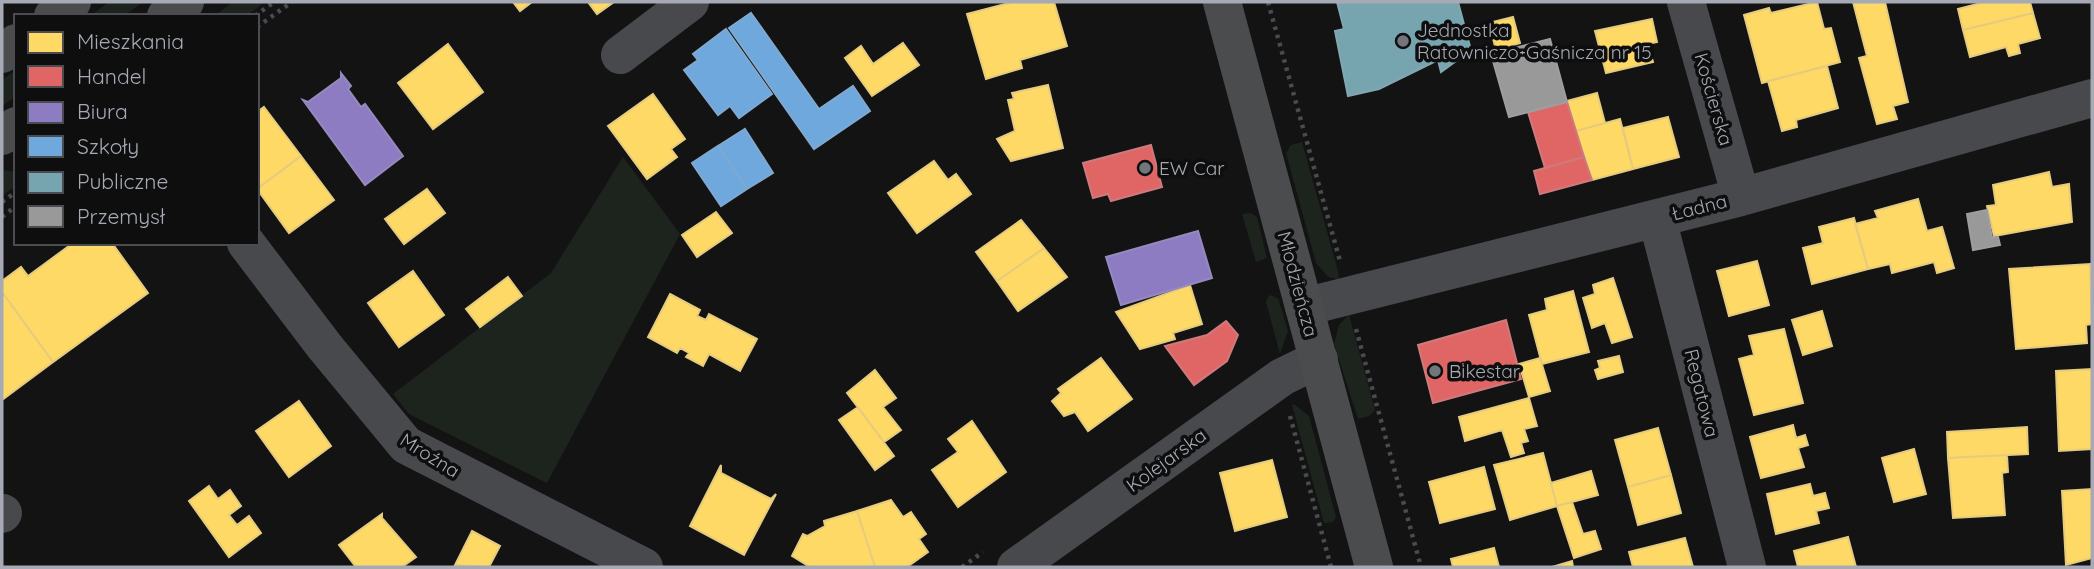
<svg xmlns="http://www.w3.org/2000/svg" width="2094" height="569" viewBox="0 0 2094 569" font-family="Quicksand,sans-serif">
<style>
.green{fill:#1d241e}
.homes{fill:#ffd966;stroke:#e4cb7d;stroke-width:2}
.shops{fill:#e06666;stroke:#ce7a7d;stroke-width:2}
.offices{fill:#8e7cc3;stroke:#958abe;stroke-width:2}
.schools{fill:#6fa8dc;stroke:#7fa9d0;stroke-width:2}
.public{fill:#76a5af;stroke:#84a6b0;stroke-width:2}
.industry{fill:#999;stroke:#9d9ea1;stroke-width:2}
.lines{fill:none;stroke-linecap:round;stroke-linejoin:round}
.path{stroke:#494b4e;stroke-width:4.5;stroke-dasharray:3.5 5;stroke-linecap:butt}
.minor{stroke:#48494c;stroke-width:38}
.major{stroke:#4a4c4e;stroke-width:38}
.poi-dot{fill:#72757c;stroke:#0e0e0f;stroke-width:2.5}
.labels{text-anchor:middle;stroke-width:7;stroke-linejoin:round;paint-order:stroke}
.poi-label{font-size:19px;fill:#a5aab4;stroke:#0e0e0f;text-anchor:start}
.street-label{font-size:19px;fill:#a5aab4;stroke:#0e0e0f}
</style>
<rect width="100%" height="100%" fill="#131314"/>
<path class="green" d="M109,2h34l-19,14h-34z
M233,2h32l-19,14h-32z
M16,70v26l-14,10v-26z
M1302,142l36,129 1,8 -11,-2 -12,-14 -30,-110 5,-8z
M623,157l57,77 -133,249 -138,-69 -16,-20 158,-121z
M4,170l12,2v14l-14,10z
M1251,213l6,4 10,41 -11,4 -14,-48z
M1269,295l9,3 10,33 -8,23 -14,-52z
M1349,315l26,95 -6,6 -11,3 -24,-75 5,-19z
M1294,404l15,12 27,101 -3,5 -9,1 -32,-118z"/>
<path class="homes" d="M513,2h19l-12,9z
M588,2h26l-17,12z
M1013,2h41l13,44 -47,14 2,8 -36,11 -19,-65z
M1817,2l7,27 7,-1 9,34 -78,21 -18,-68 25,-7 2,5z
M1853,2h32l23,100 -15,4 4,13 -20,5 -18,-66 8,-2z
M1985,2h45l3,11 -70,17 -5,-21z
M2033,13l7,25 -22,6 2,9 -11,3 -3,-9 -36,10 -7,-27z
M1513,17l7,26 -24,7 -7,-27z
M1652,19l5,23 -9,2 5,18 -47,11 -11,-42z
M903,43l16,22 -47,31 -27,-38 16,-12 12,18z
M448,44l35,48 -50,37 -35,-46z
M1827,66l11,42 -42,12 1,7 -15,4 -14,-50z
M1048,85l15,63 -52,13 -14,-22 18,-8 -7,-31 6,-1 -2,-6z
M1597,93l8,30 -29,8 -9,-30z
M653,94l32,45 -14,10 6,8 -30,22 -39,-53z
M264,107l37,49 -44,33v-77z
M1668,117l11,40 -46,12 -10,-41z
M1620,119l13,50 -41,11 -16,-49z
M301,156l33,44 -45,33 -32,-44z
M934,161l14,19 8,-6 15,20 -54,39 -29,-40z
M2049,172l3,15 17,-3 3,38 -78,14 -7,-30 9,-1 -3,-20z
M427,189l18,24 -41,31 -19,-25z
M1918,199l9,32 15,-4 12,41 -17,5 -3,-11 -42,11 -2,-9 -22,5 -13,-45 23,-6 -3,-7z
M716,212l16,21 -35,24 -15,-22z
M1854,218l14,51 -56,15 -9,-36 20,-5 -4,-16z
M1021,220l23,28 -47,33 -21,-29z
M73,243h39l36,50 -95,69 -51,-70v-11l19,-14 7,9z
M1044,248l23,29 -49,34 -21,-30z
M1757,261l12,44 -40,11 -12,-45z
M2090,264l2,60 -6,1 1,18 -71,6 -7,-80z
M413,271l31,44 -45,32 -31,-44z
M508,277l14,19 -42,31 -14,-18z
M1613,278l19,59 -20,6 -7,-20 -13,5 -9,-30 12,-4 -2,-9z
M1190,285l12,39 -29,9 2,6 -35,10 -24,-37z
M1573,291l16,61 -47,12 -13,-49 18,-5 -2,-11z
M2,292l51,70 -51,38z
M670,294l30,16 -3,6 9,4 3,-6 48,25 -17,32 -31,-17 -6,12 -17,-9 3,-4 -9,-5 -3,5 -29,-16z
M1822,311l10,35 -29,9 -11,-35z
M1784,329l19,74 -49,12 -15,-56 15,-4 -5,-19z
M1619,356l4,16 -25,7 -3,-9 5,-2 -2,-7z
M1101,358l31,41 -44,32 -13,-19 -11,4 -12,-15 9,-8 -3,-4z
M1540,358l10,33 -21,6 -10,-33z
M2092,369v80l-33,2 -3,-80z
M875,370l21,28 -13,9 18,23 -17,12 -37,-49z
M1529,398l8,28 -13,3 4,12 -7,2 3,10 -13,4 -9,-27 -37,11 -6,-24z
M299,401l32,45 -42,31 -33,-46z
M858,407l36,49 -19,14 -36,-50z
M972,421l34,51 -48,35 -26,-37 26,-18 -10,-13z
M1793,425l3,13 9,-3 3,10 -10,3 6,19 -43,11 -11,-41z
M2027,427l1,27 -80,4 -1,-26z
M1658,428l13,47 -43,12 -13,-47z
M1914,449l12,45 -32,8 -12,-44z
M1543,453l14,53 -47,14 -16,-55z
M2007,455l1,17 -6,1 3,42 -52,3 -5,-60z
M1272,460l15,57 -52,14 -15,-58z
M721,465v8l50,26 5,-5 -32,61 -54,-29z
M1484,467l11,42 -55,14 -11,-41z
M1591,471l7,24 -41,11 -6,-23z
M1671,475l10,38 -43,12 -10,-38z
M1810,484l3,12 12,-3 4,15 -13,3 3,12 -43,11 -9,-40z
M209,486l9,13 12,-9 11,16 -12,9 8,10 12,-9 12,17 -32,24 -40,-56z
M2092,489v69l-26,7 -4,-74z
M891,500l12,17 8,-5 15,22 -7,5 9,13 -21,15h-32l-18,-56z
M1572,502l11,32 12,-3 6,18 -27,9 -17,-52z
M857,511l18,56h-65l-18,-11 11,-22 4,2 18,-10 -1,-5z
M382,514v4l34,39 -14,10h-46l-17,-22z
M472,531l28,15 -11,21 -34,-2z
M1848,537l8,30h-58l-4,-16z
M1685,538l8,29h-60l-4,-15z
M1494,548l5,19h-46l-2,-8z
M1572,561l1,6h-21z"/>
<path class="shops" d="M1567,102l17,55 -39,11 -17,-56z
M1151,145l11,42 -51,14 -3,-7 -15,4 -10,-35z
M1584,157l8,23 -52,14 -6,-23z
M1506,320l15,59 -88,24 -15,-58z
M1226,321l12,14 -11,26 -33,24 -29,-39 42,-11z"/>
<path class="offices" d="M341,73l10,13 -3,3 13,18 4,-3 38,52 -38,29 -62,-85 5,2 33,-24z
M1198,231l14,47 -91,27 -15,-48z"/>
<path class="schools" d="M751,13l68,96 34,-23 17,25 -56,38 -85,-121z
M726,29l46,65 -33,24 -9,-12 -12,9 -34,-45 14,-10 -5,-6z
M745,129l28,44 -26,16 -29,-43z
M718,146l29,43 -26,17 -29,-43z"/>
<path class="public" d="M1337,2h121l13,48 -30,22 -3,-12 -59,29 -31,7 -13,-65 9,-2z"/>
<path class="industry" d="M1550,39l17,63 -58,15 -18,-63z
M1987,210l5,28 6,-1 2,8 -27,5 -6,-36z"/>
<g class="lines">
<path class="path" d="M1268,2l72,259
M255,16l19,-14
M257,27l35,-25
M2,202l14,-10
M2,217l14,-11
M1356,329l65,238
M1290,416l41,151
M962,567l21,-15"/>
<path class="minor" d="M1686,2l55,195
M620,55l70,-53
M1657,218l90,349
M246,243l79,104 81,98 238,122
M1304,307l437,-110 351,-99
M2,514l1,-1
M1016,567l266,-190 37,-18"/>
<path class="major" d="M1222,2l152,565
M53,16l19,-14
M166,16l19,-14
M2,54l14,-11
M2,136l14,-10"/>
</g>
<g class="poi-dot">
<circle cx="1403" cy="41" r="7"/>
<circle cx="1145" cy="168" r="7"/>
<circle cx="1435" cy="371" r="7"/>
</g>
<g class="labels">
<g class="poi-label">
<text x="1417" y="37">Jednostka<tspan x="1417" dy="22">Ratowniczo-Gaśnicza nr 15</tspan></text>
<text x="1159" y="175">EW Car</text>
<text x="1449" y="378">Bikestar</text>
</g>
<g class="street-label">
<text transform="translate(1714 99) rotate(74)" y="7">Kościerska</text>
<text transform="translate(1699 207) rotate(-14)" y="7">Ładna</text>
<text transform="translate(1298 284) rotate(75)" y="7">Młodzieńcza</text>
<text transform="translate(1702 393) rotate(76)" y="7">Regatowa</text>
<text transform="translate(430 455) rotate(32)" y="7">Mroźna</text>
<text transform="translate(1166 460) rotate(-36)" y="7">Kolejarska</text>
</g>
</g>
<rect width="2094" height="569" fill="none" stroke="#a5aab4" stroke-width="7"/>
<rect x="14" y="14" width="245" height="231" fill="#0e0e0f" stroke="#4a4c51" stroke-width="2"/>
<rect x="28" y="32" width="35" height="21" fill="#ffd966" stroke="#4a4c51" stroke-width="2"/>
<text x="77" y="49" font-size="21" fill="#a5aab4">Mieszkania</text>
<rect x="28" y="66" width="35" height="21" fill="#e06666" stroke="#4a4c51" stroke-width="2"/>
<text x="77" y="84" font-size="21" fill="#a5aab4">Handel</text>
<rect x="28" y="102" width="35" height="21" fill="#8e7cc3" stroke="#4a4c51" stroke-width="2"/>
<text x="77" y="119" font-size="21" fill="#a5aab4">Biura</text>
<rect x="28" y="136" width="35" height="21" fill="#6fa8dc" stroke="#4a4c51" stroke-width="2"/>
<text x="77" y="154" font-size="21" fill="#a5aab4">Szkoły</text>
<rect x="28" y="172" width="35" height="21" fill="#76a5af" stroke="#4a4c51" stroke-width="2"/>
<text x="77" y="189" font-size="21" fill="#a5aab4">Publiczne</text>
<rect x="28" y="206" width="35" height="21" fill="#999999" stroke="#4a4c51" stroke-width="2"/>
<text x="77" y="224" font-size="21" fill="#a5aab4">Przemysł</text>
</svg>
